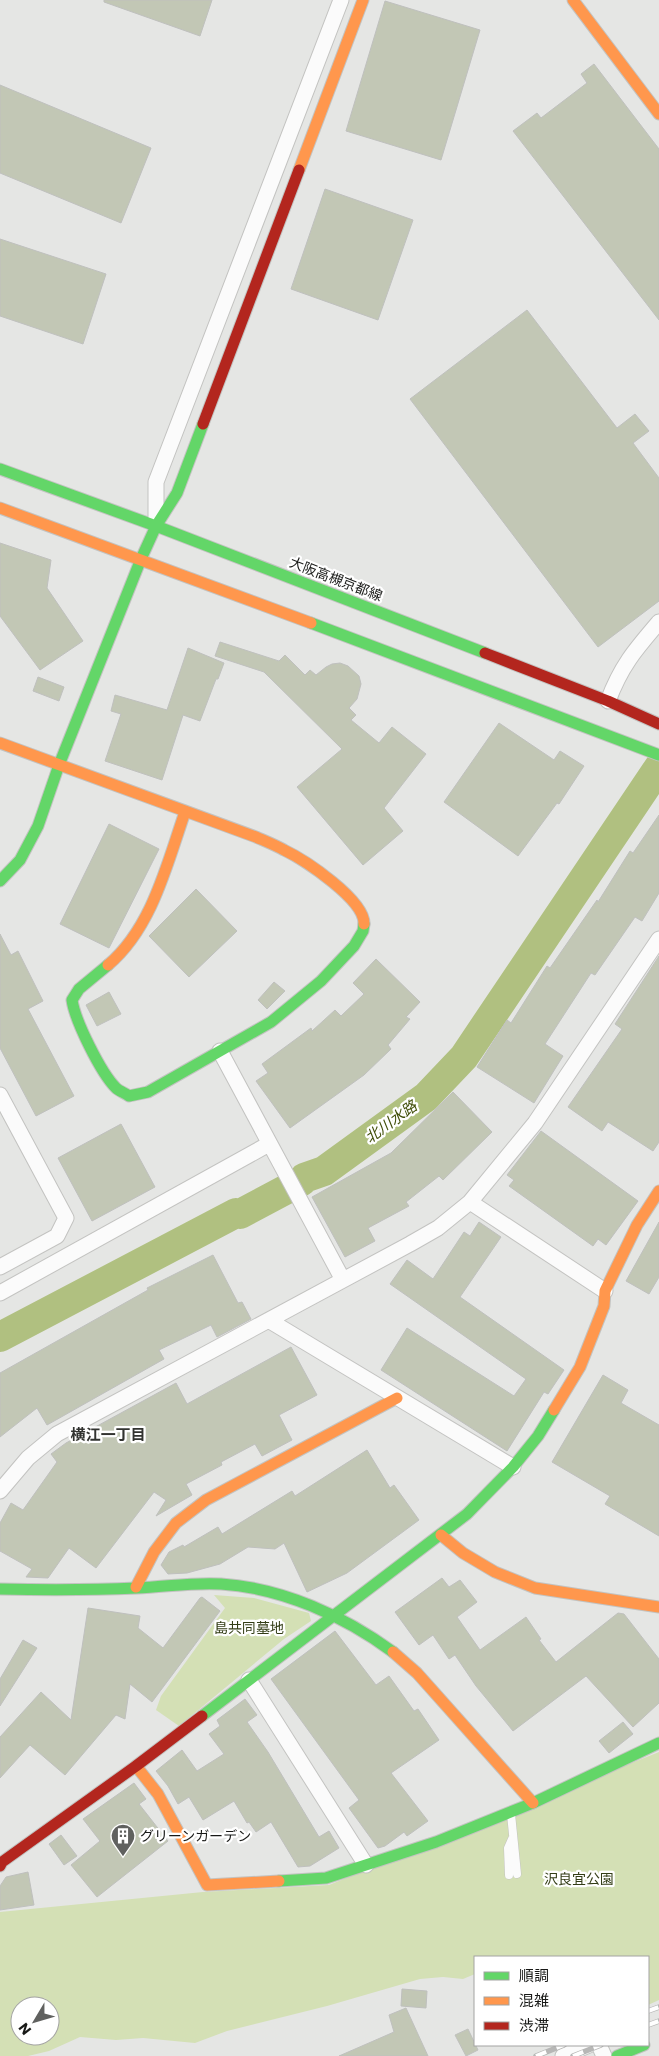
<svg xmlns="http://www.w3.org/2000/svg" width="659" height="2056" viewBox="0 0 659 2056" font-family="Poppins,'Noto Sans JP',sans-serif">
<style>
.green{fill:#d4e0b5;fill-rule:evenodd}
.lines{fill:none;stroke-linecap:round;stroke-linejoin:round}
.river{stroke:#b0c080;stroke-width:30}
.building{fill:#c2c7b5;stroke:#bfc0be}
.lane-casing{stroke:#c3c3c1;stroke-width:9}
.street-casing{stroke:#c3c3c1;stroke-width:17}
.fast-casing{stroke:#c3c3c1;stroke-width:13}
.slow-casing{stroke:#c3c3c1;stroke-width:13}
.jam-casing{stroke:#c3c3c1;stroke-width:13}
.lane{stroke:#fbfbfb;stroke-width:8}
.street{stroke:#fbfbfb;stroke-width:15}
.fast{stroke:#63d668;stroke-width:11}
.slow{stroke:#ff974d;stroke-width:11}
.jam{stroke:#b3261e;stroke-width:11}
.rail-casing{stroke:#b7b7b6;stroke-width:5.5}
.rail{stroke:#fff;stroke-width:4;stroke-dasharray:11;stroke-linecap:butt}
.labels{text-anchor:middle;stroke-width:4.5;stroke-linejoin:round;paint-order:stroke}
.street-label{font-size:14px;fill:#181917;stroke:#fff}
.park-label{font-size:14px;fill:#333d16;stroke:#fff}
.poi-label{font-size:14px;fill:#181917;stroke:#fff;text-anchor:start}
.water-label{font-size:15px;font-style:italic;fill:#414f0a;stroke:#fff}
.neighbourhood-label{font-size:15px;font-weight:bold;fill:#323330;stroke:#fff}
</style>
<rect width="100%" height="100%" fill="#e5e6e4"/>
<path class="green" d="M214,1595l40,3 55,15 2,8 -27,18 -105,87 -23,-16 5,-14 64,-88z
M659,1752v248l-11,5v-48h-173v17l-12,5 -20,-2 -23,2 -93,27 -100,25 -32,12 -52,-5 -27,2 -36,-3 -31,14 -21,5h-28v-144l203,-20 126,-7zM20,2006h30v30h-30z"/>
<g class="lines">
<path class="river" d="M0,1337l236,-124 4,1 62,-33 2,-3 20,-7 102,-74 38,-40 195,-290"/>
</g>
<path class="building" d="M104,0h108l-12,36 -96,-34z
M385,1l95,29 -39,130 -95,-29z
M594,64l65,85v171l-146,-189 24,-18 4,5 46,-35 -6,-9z
M0,85l151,63 -30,75 -121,-50z
M325,189l88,31 -35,100 -87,-31z
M0,239l106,35 -23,70 -83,-28z
M527,310l90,118 18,-14 14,17 -16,12 26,35v123l-61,46 -188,-248z
M0,543l51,17 -4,28 36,53 -43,29 -40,-54z
M220,642l59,19 6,-6 20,20 5,-5 6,5 10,-8 6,-3 8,-1 8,3 11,10 2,8 -4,15 -8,9 7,7 -5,5 28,23 13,-16 34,27 -42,54 19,23 -40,34 -66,-78 45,-38 -78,-77 -49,-16z
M188,648l36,15 -6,16h-2l-16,42 -17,-6 -21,65 -57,-19 16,-47 -10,-3 4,-16 52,15z
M38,677l26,10 -5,14 -26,-10z
M499,723l55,37 6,-9 24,15 -25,38 -2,-1 -39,53 -74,-54z
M659,815v78l-17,28 -7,-4 -40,58 -4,-2 -46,71 18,12 -29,47 -57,-36 30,-47 4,3 36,-57 3,2 47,-68 1,2 32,-51 3,2z
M109,824l50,25 -50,99 -49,-24z
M196,889l41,42 -48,46 -40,-41z
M0,934l11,21 7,-4 25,50 -15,8 46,87 -38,20 -36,-68z
M659,956v186l-6,9 -45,-29 -6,9 -34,-24 54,-78 -7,-5z
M376,959l44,43 -14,15 4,2 -22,26 3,4 -27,26 -74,53 -34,-47 12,-8 -6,-9 49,-36 1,3 23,-21 6,6 23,-22 -11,-11z
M274,982l11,9 -18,18 -9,-9z
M109,992l12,22 -24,12 -11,-21z
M453,1092l39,40 -49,48 -4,-4 -33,26 3,4 -41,22 7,13 -30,16 -33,-60 79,-44z
M121,1124l34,63 -63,34 -34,-63z
M541,1131l97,70 -32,44 -8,-6 -5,7 -84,-60 5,-6 -7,-5z
M479,1222l22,15 -41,60 104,73 -16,24 -4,-2 -37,59 -126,-81 26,-42 107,68 12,-17 -136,-95 17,-24 26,19 31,-47 6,4z
M659,1222v55l-10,17 -23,-13z
M213,1255l25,48 4,-1 9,17 -34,18 -6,-12 -52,25 5,9 -117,66 -10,-17 -37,29v-64l148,-83 -1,-2z
M291,1347l26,48 -38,20 13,25 -30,16 -7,-12 -34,18 1,3 -36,19 6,11 -36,21 10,-16 -12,-8 -58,76 -27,-20 -21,30 -22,-1 6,-8 -32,-18v-28l11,-20 12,7 34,-48 -6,-8 15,-11 110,-60 11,21z
M603,1375l25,15 -7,13 38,22v111l-54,-32 5,-8 -58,-34z
M367,1450l23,38 4,-3 25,35 -72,53 -40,19 -23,-49 -9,6 -27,-2 -28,17 -33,9 -19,1 -7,-9 8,-13 14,-7 1,2 34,-20 4,7 70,-43 3,5z
M442,1578l7,9 11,-7 17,22 -20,15 23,33 46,-33 15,22 -2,1 17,22 62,-49 6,1 35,45v44l-26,24 -47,-51 -73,55 -37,-45 -21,-31 -6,4 -16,-24 -14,10 -24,-33z
M202,1597l18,14 -68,91 -22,-18 -5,35 -9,-4 -51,60 -35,-30 -30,33v-41l41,-45 30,28 17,-112 52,8 -2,12 25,20 37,-50z
M335,1631l41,54 13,-9 25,35 4,-2 21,31 -48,33 37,48 -21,15 -3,-4 -19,14 -7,2 -29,-40 10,-8 -88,-121z
M23,1640l14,8 -37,58v-27z
M245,1699l12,16 -10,7 21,30 51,85 10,-6 10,17 -29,18 -12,1 -27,-45 -15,10 -7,-10 -2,1 -13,-22 -31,19 -14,-23 -11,7 -10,-18 -12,-15 26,-21 15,21 27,-17 -15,-20 11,-8 -3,-6z
M623,1722l10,12 -24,19 -10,-12z
M134,1783l12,16 -7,5 29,37 -71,56 -26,-32 29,-24 -17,-22z
M61,1835l16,21 -13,9 -15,-21z
M28,1872l6,33 -34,5v-24l6,-9z
M402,1989l25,2 -1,17 -25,-2z
M406,2008l22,48h-89l55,-24 -5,-17z
M468,2029l10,21 -12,6 -11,-21z"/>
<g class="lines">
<defs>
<path id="lane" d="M511,1814l6,60
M509,1875l-1,-27 4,-9"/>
<path id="street" d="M156,526v-44l185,-482
M608,701c13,-35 27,-51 51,-79
M220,1051l123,229
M0,1095l66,123 -9,18 -57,31
M470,1202l135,89
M0,1293l269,-149
M270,1321l243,146
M0,1491l28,-33 29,-24 353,-190 28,-16 32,-26 65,-79 124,-184
M249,1680l117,185
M599,2045l5,11
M563,2056l26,-11"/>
<path id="fast" d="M0,469l156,57 329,127
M311,623l348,132
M0,881l20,-21 18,-34 21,-61 82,-206 15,-33 21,-33 26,-69
M108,965l-29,24 -7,11c3,21 29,73 44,88 3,3 9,5 13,8l19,-4 123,-70 50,-41 33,-35 9,-15 1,-7
M0,1589c46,1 91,1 137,-1 28,-1 57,-6 84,-4 62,4 123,32 172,68
M202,1716l265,-202 46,-47 25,-31 16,-26
M279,1881l47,-3 110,-36 97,-39 126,-60
M617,2056l27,-11"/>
<path id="slow" d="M573,0l86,114
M299,170l64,-170
M0,508l311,115
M0,743l256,94c9,4 19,8 28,13 21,10 81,50 80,74
M108,965c44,-37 59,-101 77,-153
M554,1410l26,-43 24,-61 1,-15 32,-66 22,-34
M441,1535l22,18 32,19 40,16 124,19
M136,1587l18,-35 22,-29 30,-23 191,-102
M393,1652l24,21 116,130
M136,1766l22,28 49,91 72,-4"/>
<path id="jam" d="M203,424l96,-254
M485,653l123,48 51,23
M0,1866l2,-4 134,-96 66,-50"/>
</defs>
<use href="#lane" class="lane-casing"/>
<use href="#street" class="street-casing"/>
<use href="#fast" class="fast-casing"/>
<use href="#slow" class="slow-casing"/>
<use href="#jam" class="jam-casing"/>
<use href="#lane" class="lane"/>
<use href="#street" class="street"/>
<use href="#fast" class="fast"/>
<use href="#slow" class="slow"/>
<use href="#jam" class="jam"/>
<defs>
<path id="rail" d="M648,2011l11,-4
M648,2025l11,-4
M536,2056l28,-11
M573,2056l28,-11"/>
</defs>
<use href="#rail" class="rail-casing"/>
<use href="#rail" class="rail"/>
</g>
<defs>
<symbol id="building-pin" viewBox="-11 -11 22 30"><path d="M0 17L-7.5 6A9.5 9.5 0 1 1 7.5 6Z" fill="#60615f" stroke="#fff"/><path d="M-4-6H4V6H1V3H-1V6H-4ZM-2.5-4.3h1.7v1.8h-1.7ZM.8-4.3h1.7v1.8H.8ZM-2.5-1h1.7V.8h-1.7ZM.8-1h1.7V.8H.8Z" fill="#fff"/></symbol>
</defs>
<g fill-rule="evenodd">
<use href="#building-pin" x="109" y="1822" width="28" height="38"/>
</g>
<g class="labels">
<g class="street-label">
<text transform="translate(336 579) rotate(21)" y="5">大阪高槻京都線</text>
</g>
<g class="park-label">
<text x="249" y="1633">島共同墓地</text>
<text x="579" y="1884">沢良宜公園</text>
</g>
<g class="poi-label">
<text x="140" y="1841">グリーンガーデン</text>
</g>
<g class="water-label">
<text transform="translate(391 1122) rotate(-36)" y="5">北川水路</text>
</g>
<g class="neighbourhood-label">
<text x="108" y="1440">横江一丁目</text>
</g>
</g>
<rect x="474" y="1956" width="175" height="90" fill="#ffffff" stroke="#a3a3a2"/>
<rect x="484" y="1972" width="25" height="8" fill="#63d668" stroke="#a3a3a2"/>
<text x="519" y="1981" font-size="15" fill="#181917">順調</text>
<rect x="484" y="1997" width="25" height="8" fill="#ff974d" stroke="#a3a3a2"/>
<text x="519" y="2006" font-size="15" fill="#181917">混雑</text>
<rect x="484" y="2022" width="25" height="8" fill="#b3261e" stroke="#a3a3a2"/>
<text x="519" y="2031" font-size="15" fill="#181917">渋滞</text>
<g transform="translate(35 2021) rotate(232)"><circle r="24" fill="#ffffff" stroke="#a3a3a2"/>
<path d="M0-4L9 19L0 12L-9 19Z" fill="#60615f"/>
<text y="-8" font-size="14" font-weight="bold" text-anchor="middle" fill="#181917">N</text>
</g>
</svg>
